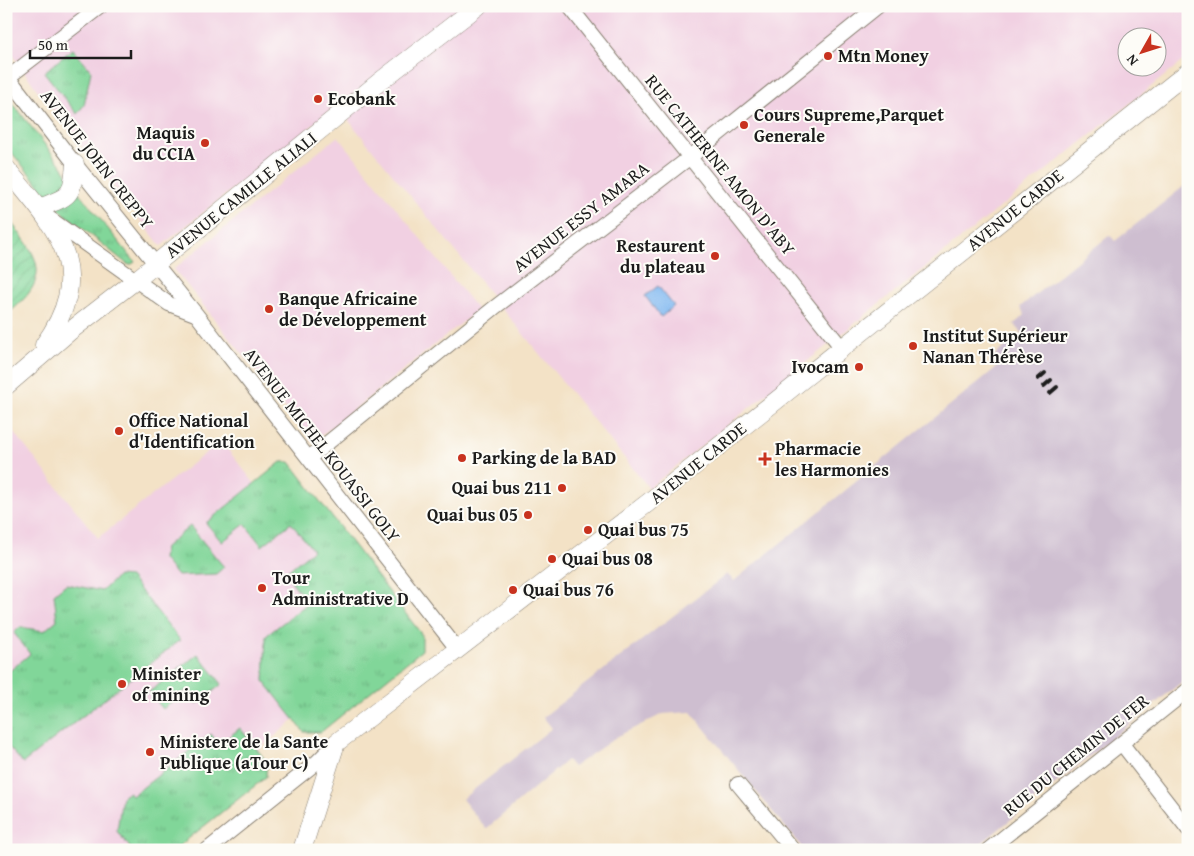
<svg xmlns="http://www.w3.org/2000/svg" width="1194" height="856" viewBox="0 0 1194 856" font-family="'Gentium Book Plus',serif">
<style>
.built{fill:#f1d0e2;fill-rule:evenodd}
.railway{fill:#cebed0}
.grass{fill:url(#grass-tufts);stroke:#4e795a}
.garden{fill:url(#garden-furrows);stroke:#4e795a}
.water{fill:#82b9f1;stroke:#4f6a86}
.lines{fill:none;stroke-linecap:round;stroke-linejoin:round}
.minor-casing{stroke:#887f71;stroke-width:16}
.major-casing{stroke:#887f71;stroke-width:19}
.minor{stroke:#fff;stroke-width:14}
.major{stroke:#fff;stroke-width:18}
.rail{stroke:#1c1c1c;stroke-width:4}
.poi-dot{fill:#c8321e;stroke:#fdfcf7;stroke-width:2}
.labels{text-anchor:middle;stroke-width:4;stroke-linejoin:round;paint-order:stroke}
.poi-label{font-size:18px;font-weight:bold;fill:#1c1c1c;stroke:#fdfcf7;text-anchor:start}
.street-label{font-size:18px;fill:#1c1c1c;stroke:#fdfcf7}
</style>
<defs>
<pattern id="grass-tufts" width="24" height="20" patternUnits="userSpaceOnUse" patternTransform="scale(1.25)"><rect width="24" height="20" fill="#81d699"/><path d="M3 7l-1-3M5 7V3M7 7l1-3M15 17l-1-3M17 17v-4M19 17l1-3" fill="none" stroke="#6fb783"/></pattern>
<pattern id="garden-furrows" width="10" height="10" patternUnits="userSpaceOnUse" patternTransform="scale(1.25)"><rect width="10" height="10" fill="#81d699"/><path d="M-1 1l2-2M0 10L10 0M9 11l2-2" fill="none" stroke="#6fb783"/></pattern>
</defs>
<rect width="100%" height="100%" fill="#fdfcf7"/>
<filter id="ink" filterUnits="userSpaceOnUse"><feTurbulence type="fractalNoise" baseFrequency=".02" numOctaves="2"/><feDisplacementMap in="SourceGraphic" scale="10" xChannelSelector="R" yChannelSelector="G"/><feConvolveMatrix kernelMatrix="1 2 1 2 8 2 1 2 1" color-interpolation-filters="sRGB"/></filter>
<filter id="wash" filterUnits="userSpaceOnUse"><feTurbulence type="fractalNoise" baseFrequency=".0096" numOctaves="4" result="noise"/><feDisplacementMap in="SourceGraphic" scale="20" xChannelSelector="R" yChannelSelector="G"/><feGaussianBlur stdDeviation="1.12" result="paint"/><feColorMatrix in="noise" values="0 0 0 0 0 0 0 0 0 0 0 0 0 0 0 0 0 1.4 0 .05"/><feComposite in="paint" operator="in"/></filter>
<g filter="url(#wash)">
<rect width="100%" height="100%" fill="#f3e2c6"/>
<path class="built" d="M6,6h1182v51l-539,431 -312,-382 -176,140 -126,-159 -29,-42zM1126,38h30v30h-30z
M338,136l140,174 -165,132 -139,-173z
M8,425l90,113 123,-97 34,43 26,-22h9l132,173v15l-101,82h-17l-10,-12 -36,30 9,12 -1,15 -92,73h-42l-3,-4 -4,4h-119v-424z"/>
<path class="railway" d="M1188,183v494l-215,173h-169l-113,-138 -28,2 -45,22 -45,31 -6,-7 -81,69 -24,-30 90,-71 -9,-11 184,-143 7,7 263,-214 -6,-9 31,-24 -8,-10 11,-9 -5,-8 90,-72 5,6z"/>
<path class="grass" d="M73,49l18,22 -7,34 -7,9 -33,-42z
M11,101l53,68 16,25 55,68 -5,3 -3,-1 -67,-54 -54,-64v-41z
M281,462h9l132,173v15l-101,82h-17l-40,-51 2,-45 42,-33 -23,-30 28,-23 -22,-27 -29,23 -17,-22 -23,18 -16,-19z
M190,526l34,41 -8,7 -39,2 -14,-17 2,-12z
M118,576l12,1 50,63 -157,123 -17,-19v-70l24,-20 -16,-21 6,-6 24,4 13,-11 -3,-26 12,-10 36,7z
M198,654l24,30 -25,20 -11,-14 -23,19 -14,-17z
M240,728l27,34 -1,15 -92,73h-42l-15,-19 5,-34 7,-5 3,4 79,-62 8,11z"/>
<path class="garden" d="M6,216c33,41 49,61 0,99z"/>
<path class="water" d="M658,286l16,20 -13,11 -16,-21z"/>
</g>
<g filter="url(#ink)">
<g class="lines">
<defs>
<path id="minor" d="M569,6l273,342
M8,77l67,87 121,150 262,336
M6,79l95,-73
M49,218l120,86 26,10
M309,458l185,-150 195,-150 189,-152
M1122,744l66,85
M738,784l55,66
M207,850l110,-88 19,-19
M988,850l200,-160"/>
<path id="major" d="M6,168c50,61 92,100 38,177
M39,208c30,-12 33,-9 36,-44
M6,386l63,-54 67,-52 242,-197 100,-77
M302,850l34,-107 313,-241 539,-430"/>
</defs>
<use href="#minor" class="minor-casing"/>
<use href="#major" class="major-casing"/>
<use href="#minor" class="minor"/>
<use href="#major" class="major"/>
<path class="rail" d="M1038,379l7,-6
M1044,386l7,-6
M1050,393l7,-6"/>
</g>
</g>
<g class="poi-dot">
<circle cx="828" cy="56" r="5"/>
<circle cx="318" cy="99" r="5"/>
<circle cx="744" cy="125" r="5"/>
<circle cx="205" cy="143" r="5"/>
<circle cx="715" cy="256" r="5"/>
<circle cx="269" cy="309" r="5"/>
<circle cx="913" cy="346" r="5"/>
<circle cx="859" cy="367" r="5"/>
<circle cx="119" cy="431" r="5"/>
<circle cx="462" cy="458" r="5"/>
<path d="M762.5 451.5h5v5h5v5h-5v5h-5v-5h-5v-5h5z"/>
<circle cx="562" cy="488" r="5"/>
<circle cx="528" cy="515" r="5"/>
<circle cx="588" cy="530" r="5"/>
<circle cx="552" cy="559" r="5"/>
<circle cx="262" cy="588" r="5"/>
<circle cx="513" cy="590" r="5"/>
<circle cx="122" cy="684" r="5"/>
<circle cx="150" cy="752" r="5"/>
</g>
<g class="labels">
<g class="poi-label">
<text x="838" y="62">Mtn Money</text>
<text x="328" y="105">Ecobank</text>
<text x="754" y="121">Cours Supreme,Parquet<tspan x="754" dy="21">Generale</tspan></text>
<text x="195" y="139" text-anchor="end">Maquis<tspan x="195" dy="21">du CCIA</tspan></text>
<text x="705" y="252" text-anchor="end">Restaurent<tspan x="705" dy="21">du plateau</tspan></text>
<text x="279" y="305">Banque Africaine<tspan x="279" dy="21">de Développement</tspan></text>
<text x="923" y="342">Institut Supérieur<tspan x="923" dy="21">Nanan Thérèse</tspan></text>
<text x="849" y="373" text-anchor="end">Ivocam</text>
<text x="129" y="427">Office National<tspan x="129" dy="21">d'Identification</tspan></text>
<text x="775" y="455">Pharmacie<tspan x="775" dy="21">les Harmonies</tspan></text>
<text x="472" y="464">Parking de la BAD</text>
<text x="552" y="494" text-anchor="end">Quai bus 211</text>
<text x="518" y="521" text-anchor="end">Quai bus 05</text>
<text x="598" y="536">Quai bus 75</text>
<text x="562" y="565">Quai bus 08</text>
<text x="272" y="584">Tour<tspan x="272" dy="21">Administrative D</tspan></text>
<text x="523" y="596">Quai bus 76</text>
<text x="132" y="680">Minister<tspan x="132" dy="21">of mining</tspan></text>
<text x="160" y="748">Ministere de la Sante<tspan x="160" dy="21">Publique (aTour C)</tspan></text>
</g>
<g class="street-label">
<text transform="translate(97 159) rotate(52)" y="6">AVENUE JOHN CREPPY</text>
<text transform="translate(720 165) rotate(51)" y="6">RUE CATHERINE AMON D'ABY</text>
<text transform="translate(241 195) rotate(-39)" y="6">AVENUE CAMILLE ALIALI</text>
<text transform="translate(1015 210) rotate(-39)" y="6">AVENUE CARDE</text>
<text transform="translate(581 217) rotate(-38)" y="6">AVENUE ESSY AMARA</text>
<text transform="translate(322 445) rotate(52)" y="6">AVENUE MICHEL KOUASSI GOLY</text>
<text transform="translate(698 463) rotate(-39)" y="6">AVENUE CARDE</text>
<text transform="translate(1076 755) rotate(-39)" y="6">RUE DU CHEMIN DE FER</text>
</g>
</g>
<rect width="1194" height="856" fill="none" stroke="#fdfcf7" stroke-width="25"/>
<g transform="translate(1142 52) rotate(231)"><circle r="24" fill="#fdfcf7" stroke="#a3a29f"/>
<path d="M0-4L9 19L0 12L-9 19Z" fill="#c8321e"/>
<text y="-8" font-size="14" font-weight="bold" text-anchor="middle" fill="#1c1c1c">N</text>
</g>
<path d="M30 50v8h101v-8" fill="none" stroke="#1c1c1c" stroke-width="2.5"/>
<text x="38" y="50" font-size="15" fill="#1c1c1c" stroke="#fdfcf7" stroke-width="4" paint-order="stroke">50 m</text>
</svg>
